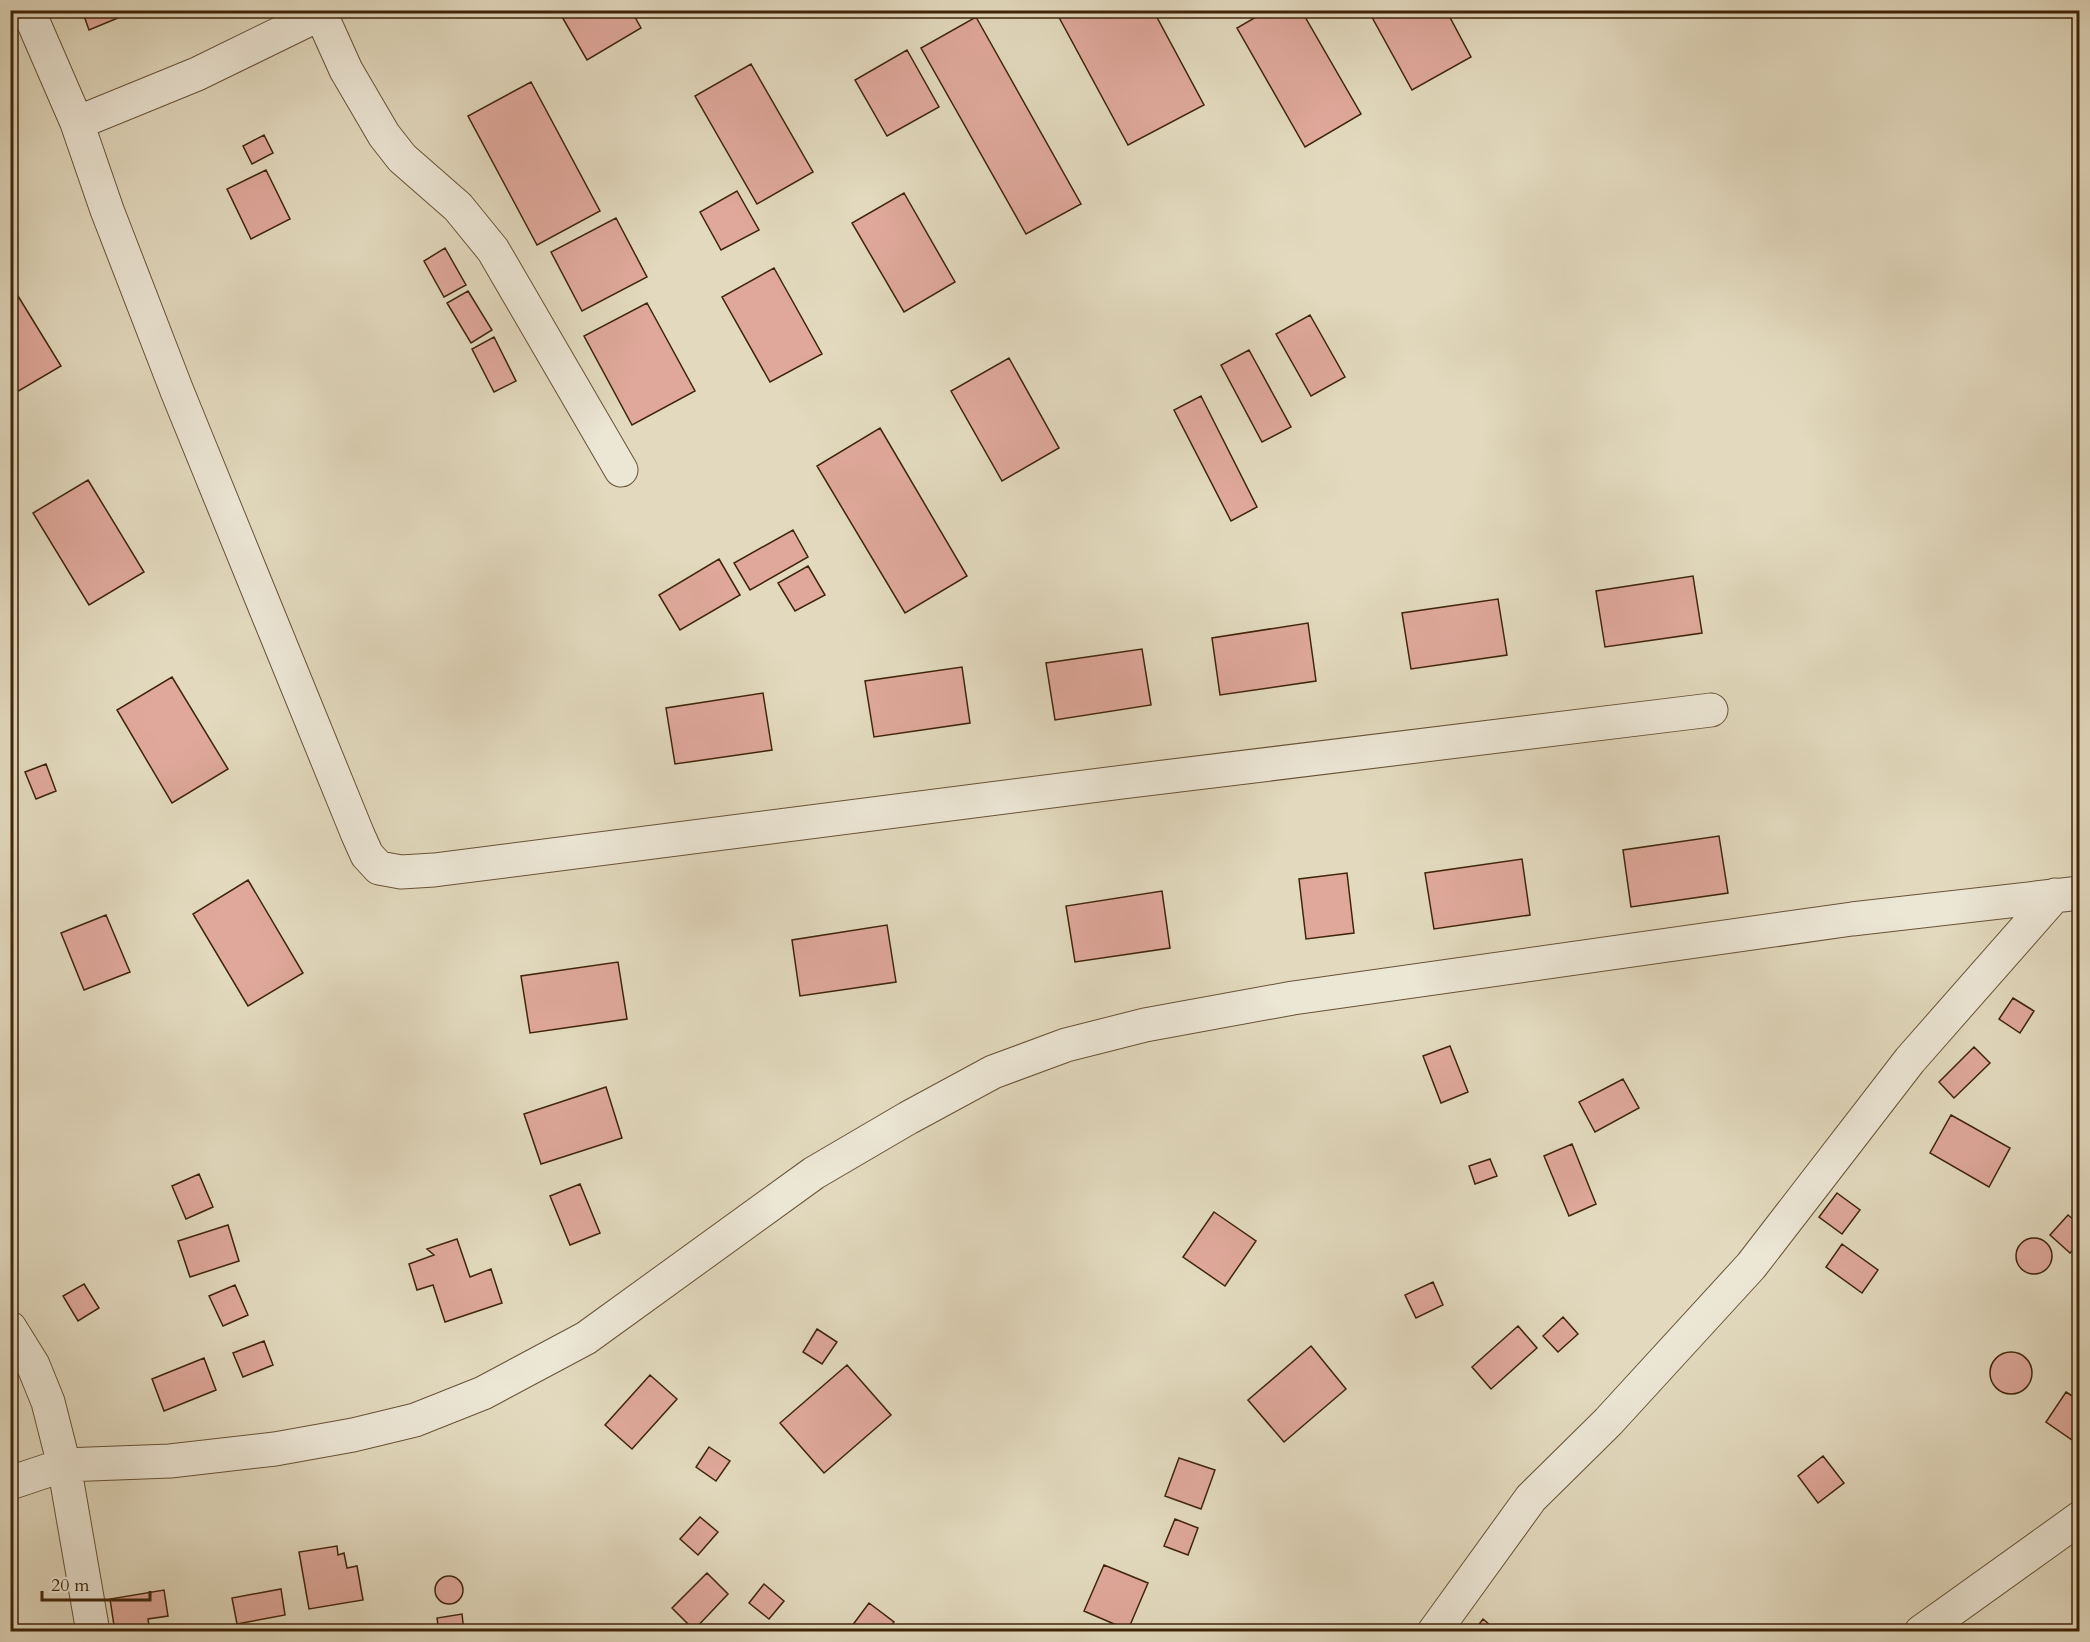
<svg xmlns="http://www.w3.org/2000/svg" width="2090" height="1642" viewBox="0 0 2090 1642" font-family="Cardo,serif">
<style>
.building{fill:#dfa89b;stroke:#3f2509;stroke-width:1.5}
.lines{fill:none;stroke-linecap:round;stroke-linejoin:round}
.minor-casing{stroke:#685236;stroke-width:35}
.minor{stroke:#ece6d5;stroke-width:33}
</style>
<rect width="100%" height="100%" fill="#e2d9be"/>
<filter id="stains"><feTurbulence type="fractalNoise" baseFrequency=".00333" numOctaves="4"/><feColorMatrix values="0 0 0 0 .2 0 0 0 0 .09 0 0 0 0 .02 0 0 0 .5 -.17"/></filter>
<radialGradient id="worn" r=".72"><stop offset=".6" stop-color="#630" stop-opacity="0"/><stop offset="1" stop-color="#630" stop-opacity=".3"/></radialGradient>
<path class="building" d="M82,10h55l-48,20z
M558,10h73l10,18 -54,32z
M1055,10h98l51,95 -76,40z
M1268,10h33l60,104 -56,33 -68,-119z
M1368,10h78l25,47 -59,33z
M976,17l105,187 -55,30 -105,-186z
M907,50l32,57 -52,29 -32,-56z
M751,64l62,108 -56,32 -62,-108z
M531,82l69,129 -63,34 -69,-129z
M264,135l9,18 -21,11 -9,-18z
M266,170l24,49 -39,20 -24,-50z
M737,191l22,39 -38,20 -21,-38z
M904,193l51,89 -51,30 -52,-89z
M616,218l31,59 -65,34 -31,-59z
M445,248l21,37 -22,12 -20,-36z
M774,268l48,86 -52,28 -48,-85z
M10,283l51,83 -51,30z
M468,291l24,39 -21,13 -24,-40z
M647,303l48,88 -63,34 -48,-89z
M1310,315l35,62 -34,19 -35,-62z
M494,337l22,44 -22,11 -22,-43z
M1249,350l42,77 -29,15 -41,-77z
M1009,358l50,90 -57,33 -51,-90z
M1201,396l56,111 -26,14 -57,-111z
M880,428l87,148 -62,37 -88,-147z
M88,480l56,92 -55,33 -56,-92z
M793,530l15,27 -58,33 -16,-27z
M719,559l21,36 -60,35 -21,-35z
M808,566l17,29 -30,16 -17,-28z
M1693,576l9,57 -97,14 -9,-56z
M1498,599l9,56 -96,14 -9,-56z
M1308,623l8,58 -96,14 -8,-57z
M1142,649l9,56 -96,15 -9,-57z
M962,667l8,56 -96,14 -9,-56z
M172,677l56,92 -56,34 -55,-93z
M763,693l9,57 -97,14 -9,-56z
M46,764l10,27 -20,8 -11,-27z
M1719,836l9,57 -97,14 -8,-57z
M1522,859l8,56 -96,14 -9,-56z
M1347,873l7,60 -48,6 -7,-60z
M248,880l55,93 -55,33 -55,-92z
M1162,891l8,57 -95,14 -9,-56z
M106,915l24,57 -46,18 -23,-57z
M887,925l9,57 -96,14 -8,-56z
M618,962l9,57 -97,14 -9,-57z
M2013,998l21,13 -14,22 -21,-14z
M1450,1046l18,46 -27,11 -18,-47z
M1974,1047l16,16 -36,35 -15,-16z
M1623,1079l16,29 -44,24 -16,-30z
M606,1087l16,51 -81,26 -17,-50z
M1951,1115l59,33 -21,39 -59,-34z
M1572,1144l24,60 -27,12 -25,-60z
M1490,1159l7,17 -22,8 -6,-18z
M199,1174l14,33 -27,12 -14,-33z
M580,1184l20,49 -30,12 -20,-49z
M1837,1193l23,17 -18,24 -23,-17z
M1214,1212l42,29 -31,45 -42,-29z
M2068,1215l12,10v18l-10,10 -20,-18z
M228,1225l11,36 -49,16 -12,-36z
M2016 1256a18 18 0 1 1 36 0a18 18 0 1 1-36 0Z
M457,1239l13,38 21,-8 11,34 -57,19 -12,-37 -16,5 -8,-26 25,-9 -7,-6z
M1842,1244l36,26 -16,23 -36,-26z
M1433,1282l10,23 -27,13 -11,-23z
M84,1284l15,24 -21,13 -15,-25z
M235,1285l13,30 -25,11 -14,-30z
M1563,1317l15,17 -20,18 -15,-16z
M1518,1326l19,22 -46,41 -19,-22z
M817,1329l20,13 -15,22 -19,-12z
M264,1341l9,24 -30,12 -10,-24z
M1311,1346l35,43 -62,53 -36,-42z
M1990 1373a21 21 0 1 1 42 0a21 21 0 1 1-42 0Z
M204,1358l12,32 -52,21 -12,-32z
M847,1365l44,50 -67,58 -44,-50z
M650,1375l27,24 -45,50 -27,-24z
M2066,1392l14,9v35l-5,6 -29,-20z
M709,1447l21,14 -14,20 -20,-14z
M1823,1456l21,27 -26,20 -20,-27z
M1179,1458l36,12 -14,39 -36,-13z
M700,1517l18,15 -20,23 -18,-16z
M1175,1519l23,9 -10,27 -24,-9z
M337,1546l1,9 6,-2 3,15 10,-2 6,34 -54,9 -10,-57z
M1104,1565l44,18 -20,47 -44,-19z
M707,1573l21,21 -34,36 -22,-22z
M435 1590a14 14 0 1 1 28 0a14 14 0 1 1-28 0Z
M764,1584l20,17 -15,18 -20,-16z
M281,1589l4,26 -48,9 -5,-26z
M164,1590l4,26 -20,3 2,13h-35l-5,-33z
M869,1603l25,19 -8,10h-27l-7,-6z
M462,1614l2,18h-25l-2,-14z
M1483,1619l15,13h-25z"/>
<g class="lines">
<defs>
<path id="minor" d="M28,10l49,113
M319,10l27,60 38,65 18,23 56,49 35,43 128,220
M320,14l-123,60 -120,49 30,87 70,181 181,444 9,20 12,13 22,4 33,-2 689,-88 588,-72
M10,1328l23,37 15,37 16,63 29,167
M10,1483l54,-18 106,-4 105,-12 78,-14 62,-15 68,-27 103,-55 228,-165 94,-55 85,-46 73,-27 79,-20 148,-27 559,-79 228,-26
M1434,1632l97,-134 77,-76 143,-156 159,-206 145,-165
M1921,1632l159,-114"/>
</defs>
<use href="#minor" class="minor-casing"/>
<use href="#minor" class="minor"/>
</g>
<rect width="2090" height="1642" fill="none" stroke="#e2d9be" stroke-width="36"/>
<rect x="12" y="12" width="2066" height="1618" fill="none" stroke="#3f2509" stroke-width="3"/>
<rect x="18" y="18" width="2054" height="1606" fill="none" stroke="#3f2509" stroke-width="1.5"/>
<path d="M42 1591v9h108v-9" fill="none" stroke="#3f2509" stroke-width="3"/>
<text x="51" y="1591" font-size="18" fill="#3f2509" stroke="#ece6d5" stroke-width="4.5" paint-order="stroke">20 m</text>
<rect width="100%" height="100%" filter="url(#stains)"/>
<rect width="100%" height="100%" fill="url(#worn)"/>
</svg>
